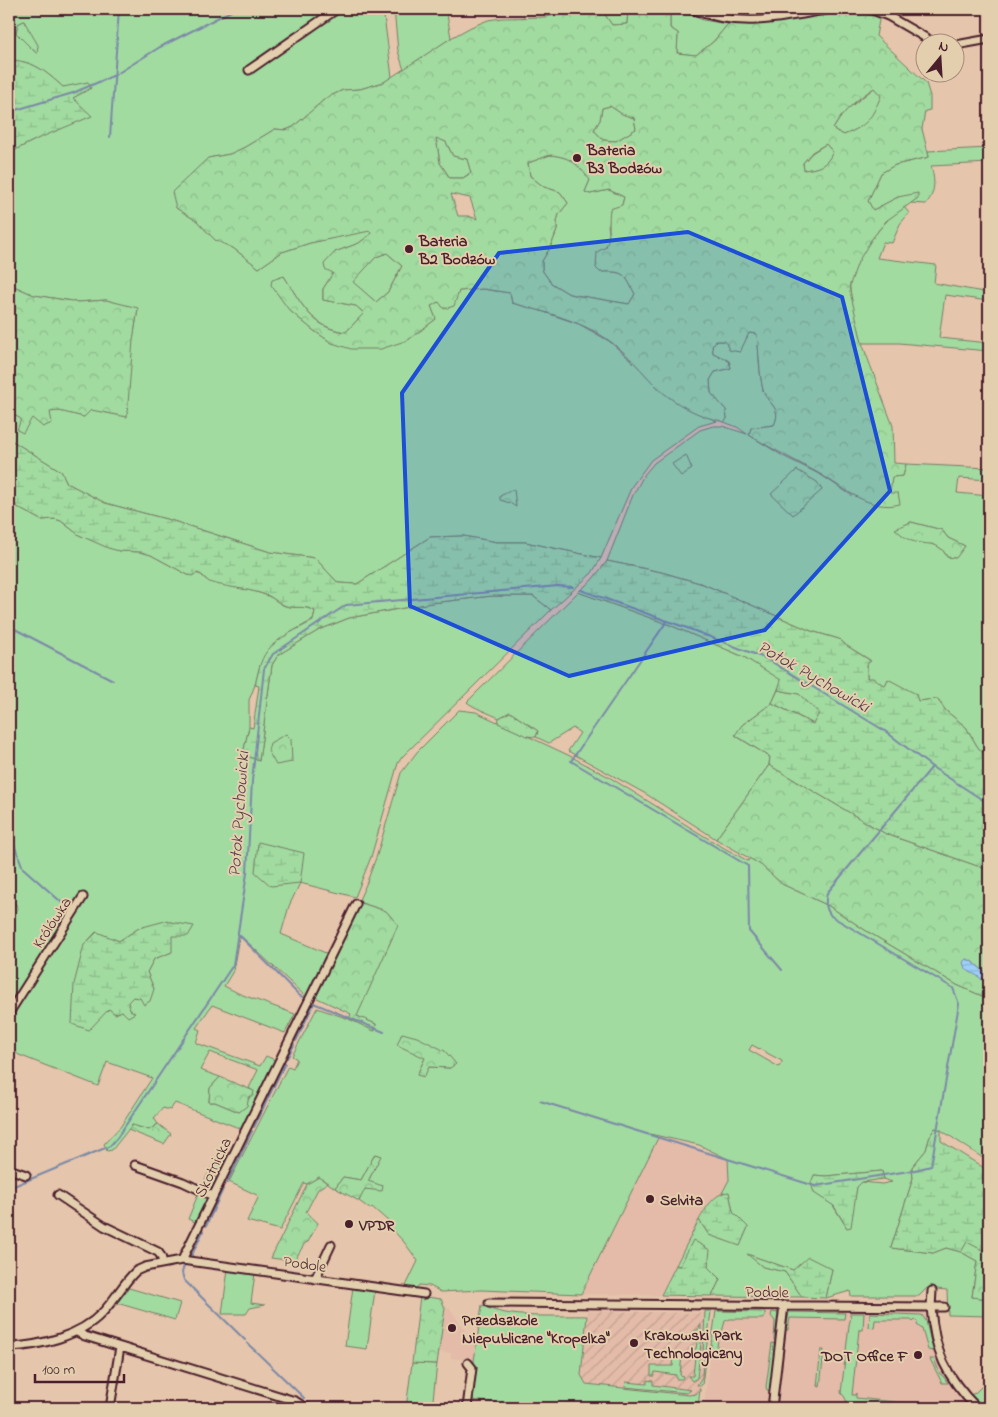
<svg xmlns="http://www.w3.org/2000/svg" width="998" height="1417" viewBox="0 0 998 1417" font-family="'Indie Flower',sans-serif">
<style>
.built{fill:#e3bba8}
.industrial{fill:url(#industrial-furrows)}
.grass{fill:#a1dba0;stroke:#767d66;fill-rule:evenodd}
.forest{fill:url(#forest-crowns);stroke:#767d66;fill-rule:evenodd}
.wetland{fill:url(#wetland-marsh);stroke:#767d66}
.water{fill:url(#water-rules);stroke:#7b89a7}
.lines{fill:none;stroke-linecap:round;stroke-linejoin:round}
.stream{stroke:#7b89a7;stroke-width:2}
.minor-casing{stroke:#4a1f2b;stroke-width:11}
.minor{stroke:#e3cfae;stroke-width:7}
.marked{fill:#1d4ed8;fill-opacity:0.2;stroke:#1d4ed8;stroke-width:4;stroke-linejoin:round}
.poi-dot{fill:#4a1f2b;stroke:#e3cfae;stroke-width:2}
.labels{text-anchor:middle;stroke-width:4;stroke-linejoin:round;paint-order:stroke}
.poi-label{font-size:16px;font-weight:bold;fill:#4a1f2b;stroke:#e3cfae;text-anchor:start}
.street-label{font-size:16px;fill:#4a1f2b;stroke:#e3cfae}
.water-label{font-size:18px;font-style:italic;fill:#563a4a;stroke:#e3cfae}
</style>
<defs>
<pattern id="industrial-furrows" width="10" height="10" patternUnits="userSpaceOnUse" patternTransform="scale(1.25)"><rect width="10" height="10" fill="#e3bba8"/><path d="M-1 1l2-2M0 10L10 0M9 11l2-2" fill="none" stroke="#c4a091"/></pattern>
<pattern id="forest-crowns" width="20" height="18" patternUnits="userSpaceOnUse" patternTransform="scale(1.25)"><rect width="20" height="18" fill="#a1dba0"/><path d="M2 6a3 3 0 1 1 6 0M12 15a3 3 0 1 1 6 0" fill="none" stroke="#8cbc8a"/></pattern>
<pattern id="wetland-marsh" width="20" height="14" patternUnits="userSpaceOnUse" patternTransform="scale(1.25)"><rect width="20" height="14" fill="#a1dba0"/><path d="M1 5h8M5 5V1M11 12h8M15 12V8" fill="none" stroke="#8cbc8a"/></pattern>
<pattern id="water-rules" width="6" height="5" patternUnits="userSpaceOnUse" patternTransform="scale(1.25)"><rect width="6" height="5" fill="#9cd0fa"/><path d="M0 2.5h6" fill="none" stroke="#88b2d6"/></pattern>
</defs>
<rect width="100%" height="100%" fill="#e5c5ac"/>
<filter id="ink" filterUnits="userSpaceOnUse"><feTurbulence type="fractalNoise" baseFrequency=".02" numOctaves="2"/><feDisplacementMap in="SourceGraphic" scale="10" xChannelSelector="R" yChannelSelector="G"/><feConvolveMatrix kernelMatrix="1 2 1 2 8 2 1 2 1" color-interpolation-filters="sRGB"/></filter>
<g filter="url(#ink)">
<path class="built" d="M658,1138l70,21 1,21 -7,13 -14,12 -9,15 -38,75 -80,-1z
M715,1306l199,3 10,2 3,4 10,42 10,21 11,16 14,14h-268z
M445,1308l5,1 26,39 -2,13 -23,-3v-5l-12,-1z"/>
<path class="industrial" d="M588,1311l120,2 -5,68 -3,8 -4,5 -7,1 -103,-11 -5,-9z"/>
<path class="grass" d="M9,9h374l9,68 -8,5 -24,7 -17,1 -17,8 -33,29 -7,3 -11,-1 -30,18 -15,7 -22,4 -32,50 21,13 18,19 18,8 26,20 23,-16 28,-9 60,-13 1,4 -12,9 -24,9 -2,21 -10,16v11l33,6 8,7 -18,19c-34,-4 -45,-29 -62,-56l5,34 24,20 19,13 76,-3 28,-21 -5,-13 27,-15 25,-2 27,4 2,10 26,7 41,14 30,17 76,66 32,14 -18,5 -48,34 -19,26 -31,72 -76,-16h-28l-34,-6 -33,1 -73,47 -19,-1 -23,-25 -45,-6 -100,-32 -65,-17 -38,-20 -6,-12 -52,-32v-27c27,14 27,-2 51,-1 7,1 16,4 24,6l49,-77 5,-31 -32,-9 -28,2 -44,-7 -25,-11v-131l28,-14 36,-41 18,-10 -28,-1c-18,-16 -29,-26 -54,-27zM24,21l13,32 -21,-20 2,-9z
M394,9h52l5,29 -47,32 -6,-19z
M545,9h40l-40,8z
M601,9h27l-1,15 -15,1z
M670,9h6l27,11 25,4 -15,18 -17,13 -19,-2 1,-20 -8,-5z
M874,88l8,8c-11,24 -14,29 -38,39l-11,-6 11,-17z
M610,106l12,8 12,4 2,11 -20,12 -13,-1 -9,-10 6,-10 2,-12z
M436,137l10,5 7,14 14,3 4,13 -8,6h-13l-10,-15z
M826,144l7,8c-7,14 -13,16 -29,18l-1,-7 9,-10z
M989,148v15l-58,3c4,14 5,26 -5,38l-16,-1 8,-5 -20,-1 -25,13 -5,-9 13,-28 14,-8 34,-8 -1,-6z
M550,155c22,2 27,9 40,25l-5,12 5,2 19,-4 15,7 -2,8 -14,20 2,13 -10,34c25,-1 24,1 35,22l-6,10 -60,-10 -18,-11 -9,-13v-9l9,-15 6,-16v-9l2,-7 9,-11 -8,-11 -16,-5 -14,-11 -2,-13z
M904,207l5,6 -9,11 -8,19 -9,-1 -6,16 59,7 -2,18 55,10v8l-44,-6 -6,43 50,5v8l-90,-8h-37c-4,-18 -10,-36 -12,-54 -2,-19 23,-54 36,-67 5,-6 12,-10 18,-15z
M387,253l15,13 -14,26 -12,10 -24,-20 24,-25z
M749,333l8,1c2,17 2,39 6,56 4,14 20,17 11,35l-23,3 -2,7 34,21 38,19 30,20 39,-2 2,-16 11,-1 3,-12 83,4v12l-30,-2 -2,15 32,3v265l-12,-15 -11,-19 -20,-16 -8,-12 -20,2 -30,-21 -3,6 -10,-6 -8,-2v-15l3,-3 -23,-14 -8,-7 -28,-8 -108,-47 -42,-12 -54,-11 26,-66 11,-20 10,-12 46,-33 13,-4h9l25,8 -10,-7 -13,-5 3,-3 -1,-9 -15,-17 -1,-13 5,-8 16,-4 -2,-7 -16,-8 -1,-7 4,-5h9zM911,522l31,8 6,8 17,8 -10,12 -8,-1c-8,-17 -35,-21 -51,-28z
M9,501l13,9 19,10 14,-1 6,2 18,14 40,16 22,1 10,3 37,20c18,-5 12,6 27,8 17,4 36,6 53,13 6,2 11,8 17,10 11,3 21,-1 30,5l-2,9 -27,15 -26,30 -5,20 -6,15v27l-6,27 16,7 13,-96 6,-10 41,-25 30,-12 82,-15 61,-7h41l18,14 -149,147 -4,6 -27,94 -16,40 -55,-14 -11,23 -8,28 47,20 -22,43 -65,-61 -2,1 -6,34 -9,15 16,8 55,20 -10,19 -73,-28 -16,23 4,2 -4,13 64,23 6,-10 11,5 -33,69 -69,-27 -5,7 -7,-2 -9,10 4,6 -9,6 -17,-5 -20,25 -5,1 -3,-7 17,-18 31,-48 -45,-16 -9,24 -79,-31 -10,-8v-36l4,-9 -4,-4v-73l9,-17 -9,-13zM139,928l33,24 -18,7 -7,13 7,17 -14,9 -7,-1 -6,5 3,8 4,3 -12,-2 -7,3 -6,-5 -25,-64 12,-13 23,9zM210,1052l48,18 -9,18 4,3c-5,8 -6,15 -14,21l-24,-10h-6l1,-14 10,-11 -20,-7z
M578,592l92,33 74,32 38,23 -10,23 -30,22 -6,11 34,21 -1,8 -53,74 -70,-45 -78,-43 12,-18 -7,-5 -24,15 -13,-6 2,-6 -28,-19 -11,6c-8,-4 -27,-11 -32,-16z
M459,710l17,2 92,43 41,22 108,67 31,17 2,-3 11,7 21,19 47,22 36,24 92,55 32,14v163l-48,-32 -6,-2 -5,8 -4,14 -14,17 1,11 -22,70 42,5 13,-5 15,4 16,9 -5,36 17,2v17l-41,-1 -1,-25 -20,-2 -8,8h-68l-1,-5 -24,7 6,-29 -39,1 -44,-15 14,12 22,5 17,25 -90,-1 8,-17 -44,-14 23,-45 10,15 31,10 8,-18 -15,-15 -4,-19h-7l7,-13 -1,-21 -29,-14 -49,-11 8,4 -77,156 -100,-4 -40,2 -11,-6 -11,-1 -3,4 -11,-1 13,-27 -14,-19 -17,-18 1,-3 -16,-14 -2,2 -11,-8 5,-12 18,1 -14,-8 12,-26 -5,-2 -14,26 -18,-3 -8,11 -16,-11 -12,7 -3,-1 -24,47 -33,-9 12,-25 -30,-14 59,-116 5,2 4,-9 -5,-3 25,-48 32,11 26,12 1,-7 -20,-8 42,-91 -12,-14 -28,-9 9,-20 10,-27 24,-82 16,-21zM752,1045l30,16v1l-3,5 -30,-17zM425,1058l25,10 -21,-1 -12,8zM882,1171l2,8 8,3 -10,2 -20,-2 -5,5 -10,41 -33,-53 11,1z
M220,1150l11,5 -8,17 -4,1 -8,-4z
M208,1174l10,5 -5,10 -4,2 -8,-3z
M199,1192l8,5 1,3 -7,16 -2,-2 -4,8 -7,-3z
M989,1207v45l-5,-1 3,-10 -1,-15z
M228,1269l27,4 -4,30 14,2 -15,3 -4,6h-24z
M353,1287l22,3 -8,59 -22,-3z
M129,1288l51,15 -5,17 -58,-17z
M482,1305c25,15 77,10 105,11l-6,59 5,9 103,11 7,-1 4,-5 -2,19h-184v-3l-42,-5 2,-39z
M705,1311h6l-9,74h-5l5,-8z
M716,1311l49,1v5l-3,2h-32l-5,2 -3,11h-3l-3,22 -6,-1z
M772,1312l7,1 -3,27h-2l1,-19 -4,-5z
M789,1312l56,1 -1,6 -54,-1 -2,12h-2z
M850,1313h14l-1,17h-4l-7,65h3l1,-2v5l77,8 5,2h-92c1,-6 0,-11 -5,-15l8,-68 2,-8 -1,-1z
M870,1313l52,2 4,6 7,30 -5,-1 -6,-21 -5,-4 1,-2 -3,-3 -2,2 -2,-2h-36l-1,8 -5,-1z
M700,1325h1v18l-4,35 -5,3 -4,-5h5l2,-19 -4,-1 1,-7h4l2,-14h-4l1,-4 4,-2z
M772,1343l4,1 -6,47 -3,-1 -1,-3z
M821,1350h3l-4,37 -3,-1z
M674,1354h13v1h-5l-2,20 4,1 -2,3h-6v-4l-21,-3 -1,4h-3v-10h22z
M930,1359h4l6,15 3,2 5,7h-6z
M412,1363l25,1 -5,44h-26z
M989,1379v16l-1,2 1,11h-4l-15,-13 5,-2z
M647,1380l6,1v4l38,5 -4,3 -62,-6 1,-5 21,2z"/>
<path class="forest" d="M585,9h16l11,16 15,-1 1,-15h42v19l8,5 -1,20 19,2 17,-13 15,-18h34l66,-12 26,-3 26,6 -4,21 50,47 4,13v14l-5,1 -3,18 7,28 -34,8 -14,8 -13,28 5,9 25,-13 20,-4v5l-32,23 -15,19 -13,22 -9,25 13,56 31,83 1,37 12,1 -3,12 -11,1 -2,16h8l2,11c-30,8 -56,-16 -80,-30 -24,-13 -48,-25 -71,-39l2,-7 23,-3c9,-18 -7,-21 -11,-35 -4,-17 -4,-39 -6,-56l-8,-1 -9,19 -11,-2 -4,-9h-9l-4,5 1,7 16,8 2,7 -16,4 -5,8 1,13 15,17 1,9 -3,3c-24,-5 -50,-18 -67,-35 -15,-15 -29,-33 -46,-45 -28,-21 -66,-30 -99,-39l-2,-10 -27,-4 -24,2 -5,15 -10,3 -5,-7 -8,4 5,13 -28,21 -27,9h-30l-19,-6 -19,-13 -24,-20 -18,-25 1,-5 12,-4c17,27 28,53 62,56l18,-19 -8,-7 -33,-6v-11l10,-16 -8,-4 -1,-5 11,-12 24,-9 12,-9 -1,-3 -60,12 -28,9 -23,16 -26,-20 -18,-8 -18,-19 -21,-13 -4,-16 36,-34 22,-4 15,-7 30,-18 11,1 7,-3 33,-29 17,-8 17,-1 24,-7 67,-44 20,-11 17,-7 14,-2 43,-1zM874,88l7,8c-10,23 -13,29 -37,39l-11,-6c10,-18 24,-30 41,-41zM610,106l12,8 12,4 2,11 -20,12 -13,-1 -9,-10 6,-10 2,-12zM436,138l10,4 7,14 14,3 4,14 -8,5h-13l-10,-15zM826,144l7,8c-7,14 -13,16 -29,18l-1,-7 9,-11zM550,155c22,2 27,9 40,25l-5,12 5,2 19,-4 15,7 -2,8 -12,4c-2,13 1,26 -4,38l-9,5 -1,16 4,4c25,-1 24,1 35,22l-6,10 -60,-10 -18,-11 -9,-13v-9l9,-15 6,-16v-9l2,-7 9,-11 -8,-11 -16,-5 -14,-11 -2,-13zM451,194l19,4 7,21 -9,-3h-10zM387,253l15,13 -14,26 -12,10 -23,-20 23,-25z
M24,21l14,24 -1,9 -21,-21 2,-9z
M9,284l25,11 44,7 28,-2 32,8 -5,32 -6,77 -36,-7 -7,7 -25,-6 -9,1 2,11 -9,4 -11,-9 -9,15 -6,-3 4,-11 -12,-7z
M686,455l6,14 -11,7 -9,-12z
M797,470l20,12 5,8 -29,25 -22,-21z
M514,489l2,18 -6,-4 -10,-3v-4z
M911,522l31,8 6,8 17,8 -9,12 -9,-1c-8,-17 -20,-11 -35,-16 -6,-2 -12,-8 -17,-12z
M778,690l21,4 20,19 -5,11 -42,-21z
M510,712l28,19 -2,6 -9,-1 -29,-13 1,-5z
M286,734l5,5 1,23 -16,3 -8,-14 2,-8z
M769,765l117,69 103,36v105c-8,-5 -13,-13 -23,-16l12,17 9,6 2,-1v18l-32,-14 -92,-55 -36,-24 -47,-22 -21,-19 -45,-26z
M358,902l28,9 12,14 -41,91 19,8 -2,7 -25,-12 2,-5 -38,-18z
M402,1033l15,4 28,14 11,13 -6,4 -21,-1 -5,10 -7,-2 8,-17 -28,-13z
M220,1077l34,14 -1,5h-4l-2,10 -8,6 -24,-10h-6l1,-14z
M158,1124l13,10 -7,10 -36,-14 4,-5 17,5z
M375,1154l6,2 -13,25 15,5 -1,5 -17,-2 -6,12 -24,-13 8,-11 18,3z
M319,1177l8,6 -9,6 -12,23 12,11 -10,19 -3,1 -11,18 -23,-3 36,-74z
M967,1241l17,10 5,1v47l-17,-2 5,-36 -16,-9z
M420,1296l21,3 4,9 -8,56 -25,-1z"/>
<path class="wetland" d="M9,60c25,1 36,11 54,27l25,-5 3,6 -18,10 19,18 -55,23 -28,14z
M9,439l52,32 6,12 38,20 65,17 100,32 45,6 23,25 19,1 73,-47 33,-1 34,6h28l76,16 -9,15 -41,37 -18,-14h-41l-61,7 -82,15 -30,12 -41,25 -6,10 -13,96 -16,-7 6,-27 4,1 6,-42 -4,-1c3,-11 5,-25 12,-34 11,-14 31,-22 46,-30l2,-10c-9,-6 -19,-2 -29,-5 -6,-2 -12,-7 -17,-10 -18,-7 -38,-8 -57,-13 -7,-2 -8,-9 -15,-10l-5,3 -4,-1 -37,-20 -10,-3 -22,-1 -11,-3 -29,-13 -18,-14 -6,-2 -14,1 -19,-10 -13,-9z
M607,561l54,11 42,12 108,47 28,8 8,7 24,15 -4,3v14h6l12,8 3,-7 28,15 2,7 19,-2 9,12 20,16 11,19 12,15v109l-103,-36 -117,-69 1,-8 -35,-22 7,-10 30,-22 41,21 6,-11 -20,-19 -21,-4 3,-10 -37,-23 -74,-32 -92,-33 14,-12z
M258,842l46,11 -4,30 -29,3 -16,-14z
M9,895l9,13 -9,17z
M165,921l29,5 -6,10h-16v16l-18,7 -7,13 7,17 -4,12 -6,4 -4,-7 -7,-1 -5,5 2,8 5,3 -7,4 -6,-6 -7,3 -6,-5 -20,21 -17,-6 2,-40 10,-39 13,-13 22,9 20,-13z
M935,1128l6,2v11l48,30c0,18 0,35 -2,52 -2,11 1,17 -3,28l-17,-9 -6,10 -15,-4 -13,5 -42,-5 22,-70 -1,-11 14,-17 4,-14z
M882,1171l2,8 -22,3 -5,5 -6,40 -4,1 -13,-22 -20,-13 -3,-10 3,-8 11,1z
M729,1192l4,20 15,15 -8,19 -31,-11 -10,-15c7,-12 15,-27 30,-28z
M693,1240l17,10 -2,17 12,12 -8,17 -51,-1 15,-30 4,1z
M747,1254l46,16 15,-13 24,12 -6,29 -24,-1 -17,-25 -22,-5z"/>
<path class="water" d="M966,959c10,3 14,11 23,16v6l-7,-1c-6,-8 -17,-6 -19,-18z"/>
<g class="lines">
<path class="stream" d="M9,112l64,-19 42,-18 45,-28 75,-38
M110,137l9,-128
M581,590l106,38 80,31 118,72 47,36 57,37
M667,621l-96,140 177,105 1,65 33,39
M9,626l104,54
M9,820l1,14 13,34 46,41
M238,934l61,61 5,3
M311,1002l73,30
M296,1041l18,-38
M287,1058l7,-13
M540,1101l275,85 100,-16 16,-4 28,-162 -6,-16 -122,-72c-6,-8 -6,-14 -4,-23l105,-126
M254,1127l31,-64
M227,1183l25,-52
M9,1188l101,-42 7,-8 116,-173 14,-92 5,-92 12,-112 9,-15 73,-49 212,-19 15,1
M206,1226l17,-37
M190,1259l13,-28
M184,1265l-2,8 2,7 61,60
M247,1343l57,55
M309,1403l2,2"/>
<defs>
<path id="minor" d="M691,9c52,20 88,9 139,0
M870,9l18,7 45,26
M956,45l33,-6
M249,70l88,-61
M9,1013l74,-116
M135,1165l48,17 30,14
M9,1169l17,6
M58,1195l46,31 54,26 3,4 2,7
M182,1260l242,34
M315,1279l16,-34
M932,1291l-1,16h13
M489,1303l442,4c3,44 15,70 46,101
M77,1332l8,4 210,65 11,7
M9,1347c31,-1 71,-11 93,-34 13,-13 21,-30 34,-42l9,-4 37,-7 174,-356
M110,1408l10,-61
M467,1408l5,-40 -4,-5
M772,1408l12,-103"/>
</defs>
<use href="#minor" class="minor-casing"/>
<use href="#minor" class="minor"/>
</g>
</g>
<path class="marked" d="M688,232l154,65 48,194 -125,139 -196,46 -159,-70 -8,-213 97,-140z"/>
<g class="poi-dot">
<circle cx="577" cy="158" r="5"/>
<circle cx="409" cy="249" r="5"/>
<circle cx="650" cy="1199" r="5"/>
<circle cx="349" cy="1224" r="5"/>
<circle cx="452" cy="1328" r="5"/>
<circle cx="634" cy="1343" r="5"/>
<circle cx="918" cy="1355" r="5"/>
</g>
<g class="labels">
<g class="poi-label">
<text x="587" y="155">Bateria<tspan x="587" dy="18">B3 Bodzów</tspan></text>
<text x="419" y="246">Bateria<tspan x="419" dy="18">B2 Bodzów</tspan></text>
<text x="660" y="1205">Selvita</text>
<text x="359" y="1230">VPDR</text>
<text x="462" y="1325">Przedszkole<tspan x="462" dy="18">Niepubliczne "Kropelka"</tspan></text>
<text x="644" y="1340">Krakowski Park<tspan x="644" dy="18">Technologiczny</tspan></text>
<text x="908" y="1361" text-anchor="end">DOT Office F</text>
</g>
<g class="street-label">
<text transform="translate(51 922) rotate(-57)" y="6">Królówka</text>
<text transform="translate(212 1167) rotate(-64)" y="6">Skotnicka</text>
<text transform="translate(305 1263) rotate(8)" y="6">Podole</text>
<text transform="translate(767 1291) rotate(1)" y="6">Podole</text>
</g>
<g class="water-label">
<text transform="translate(814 676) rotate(30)" y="6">Potok Pychowicki</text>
<text transform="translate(238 814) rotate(-86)" y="6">Potok Pychowicki</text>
</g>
</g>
<rect width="998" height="1417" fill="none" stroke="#e3cfae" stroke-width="30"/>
<rect x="15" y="15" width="968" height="1387" fill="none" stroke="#4a1f2b" stroke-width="2" filter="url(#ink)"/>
<g transform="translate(940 58) rotate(18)"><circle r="24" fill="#e3cfae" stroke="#a6897a"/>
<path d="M0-4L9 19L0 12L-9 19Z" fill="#4a1f2b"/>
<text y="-8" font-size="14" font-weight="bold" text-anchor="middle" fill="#4a1f2b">N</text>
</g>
<path d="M35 1374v8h89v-8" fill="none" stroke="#4a1f2b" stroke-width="2.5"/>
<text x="42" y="1374" font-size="15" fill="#4a1f2b" stroke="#e3cfae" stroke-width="4" paint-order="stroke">100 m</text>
</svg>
